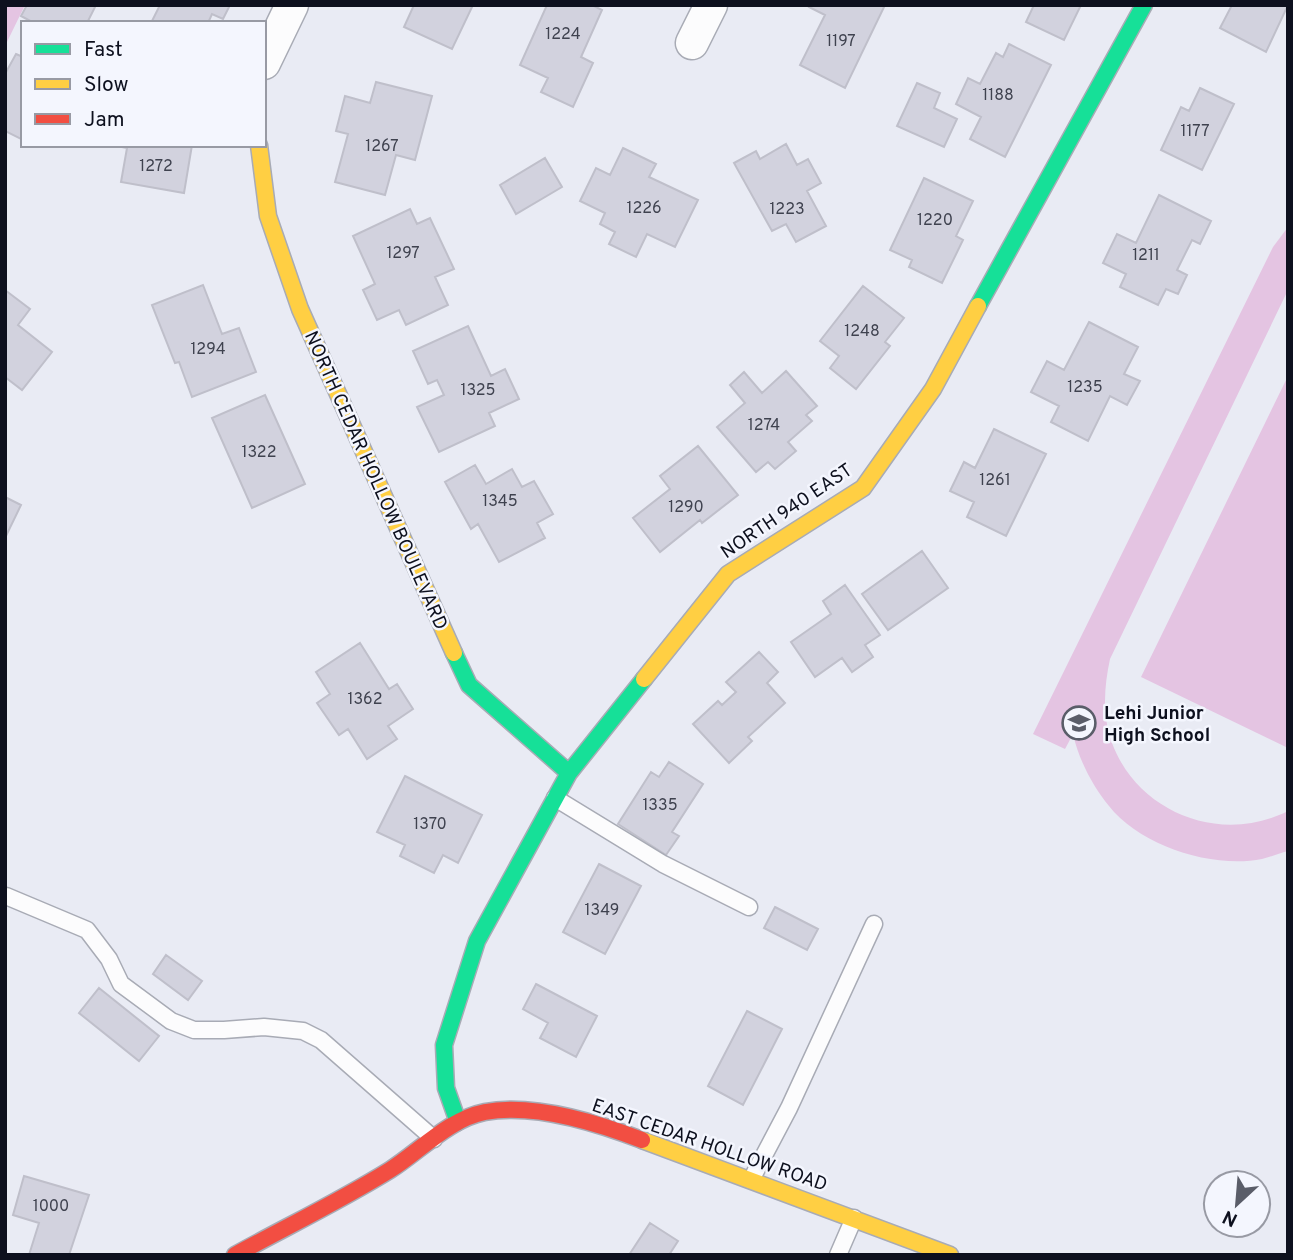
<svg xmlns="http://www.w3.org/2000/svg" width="1293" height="1260" viewBox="0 0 1293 1260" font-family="Overpass,sans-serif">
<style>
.green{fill:#e4c4e2}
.building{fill:#d2d2de;stroke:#bfbfca;stroke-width:2}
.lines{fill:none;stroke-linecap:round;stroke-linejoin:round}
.lane-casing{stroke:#a8abb5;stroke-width:19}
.street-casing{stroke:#a8abb5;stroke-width:35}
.fast-casing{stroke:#a8abb5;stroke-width:19}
.slow-casing{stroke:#a8abb5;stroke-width:19}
.jam-casing{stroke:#a8abb5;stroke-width:19}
.lane{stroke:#fcfcfd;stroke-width:16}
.street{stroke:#fcfcfd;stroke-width:32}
.fast{stroke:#16e098;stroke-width:16}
.slow{stroke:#ffcf43;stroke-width:16}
.jam{stroke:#f24e42;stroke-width:16}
.labels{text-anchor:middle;stroke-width:5;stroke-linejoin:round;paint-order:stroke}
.number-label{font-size:16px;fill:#3f424f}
.street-label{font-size:19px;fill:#0d101e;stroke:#f4f6fe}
.poi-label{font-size:19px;font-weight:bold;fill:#0d101e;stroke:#f4f6fe;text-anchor:start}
</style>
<rect width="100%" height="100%" fill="#e9ebf4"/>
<path class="green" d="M5,5h20l-18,37 -2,-1z
M1288,227v63l-178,369c-6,28 -8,56 2,84 26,70 109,102 176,68v40c-9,2 -17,6 -26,8 -49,10 -122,-13 -153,-53 -17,-21 -30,-46 -36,-72l-8,15 -32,-15 240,-487z
M1288,376v372l-147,-71z"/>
<path class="building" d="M27,5h69l-9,18h-53l-13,-7z
M160,5h70l-7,14 -11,-5 -4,9h-57z
M414,5h59l-21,44 -48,-22z
M547,5h45l10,5 -21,47 12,6 -20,44 -32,-15 7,-14 -28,-13z
M810,5h75l-40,83 -45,-23 25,-50 -16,-8z
M1034,5h47l-17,35 -38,-18z
M1232,5h56l-22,47 -46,-24z
M1009,44l42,21 -46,92 -35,-18 11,-22 -25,-13 12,-26 12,6 16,-31 7,4z
M16,54l7,3v83l-18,-9v-57z
M376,82l56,14 -17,64 -19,-5 -11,40 -50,-13 13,-48 -12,-3 9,-35 25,7z
M917,83l23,10 -6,15 23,11 -13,28 -47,-21z
M1200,88l34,16 -32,66 -41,-20 20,-43 8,4z
M786,144l11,21 11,-6 13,24 -14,8 19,35 -30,16 -10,-18 -14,7 -38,-68 22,-12 4,8z
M111,145h81l-8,48 -63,-11 6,-34z
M623,148l33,16 -7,13 49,23 -23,47 -28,-13 -11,23 -27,-13 6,-12 -15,-8 5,-11 -25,-12 16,-33 14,7z
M545,158l17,29 -46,27 -16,-29z
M924,178l49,23 -17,35 7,4 -21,43 -33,-16 3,-7 -22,-10z
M1159,195l52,26 -11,23 -8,-4 -15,30 10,5 -9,19 -12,-5 -8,16 -38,-18 6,-13 -23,-11 14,-29 19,9z
M410,209l7,15 13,-6 24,51 -19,8 13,28 -42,20 -7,-15 -22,10 -14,-30 12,-6 -22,-48z
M203,285l19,49 17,-6 17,44 -64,25 -13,-35 -4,1 -23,-58z
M863,286l41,32 -19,24 5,4 -34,43 -26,-21 9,-12 -19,-15z
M5,290l25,19 -12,16 34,27 -30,38 -17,-13z
M1089,322l49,25 -14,27 16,7 -13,24 -17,-9 -22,45 -37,-19 8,-16 -28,-14 16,-31 17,9z
M468,326l23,50 14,-7 14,30 -30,14 6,13 -56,26 -22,-45 27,-12 -7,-15 -9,4 -15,-33z
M786,371l31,35 -11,9 6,6 -24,21 8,9 -21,18 -7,-7 -12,10 -39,-45 28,-24 -15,-18 14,-13 18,21z
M265,395l40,89 -53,24 -40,-90z
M994,429l52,25 -40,82 -39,-19 7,-15 -24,-11 14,-29 11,6z
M698,446l40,49 -36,28 -2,-3 -40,32 -27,-34 37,-29 -10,-13z
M475,465l11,19 26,-15 10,18 12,-6 19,33 -16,9 8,15 -46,24 -21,-38 -7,5 -26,-47z
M5,497l16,8 -16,33z
M922,551l26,37 -60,42 -26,-36z
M845,585l35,50 -15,10 8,12 -21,15 -10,-14 -27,19 -24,-35 40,-28 -8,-13z
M360,643l29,46 8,-5 16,25 -25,17 9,13 -30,20 -19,-30 -9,6 -22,-32 13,-9 -14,-22z
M759,652l19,20 -11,11 18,20 -37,34 4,4 -23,22 -36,-39 25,-23 4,4 14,-13 -10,-10z
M669,762l34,22 -31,48 7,4 -13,19 -48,-31 33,-52 8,5z
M405,776l77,39 -24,48 -15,-8 -9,18 -34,-17 5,-11 -28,-13z
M599,864l42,22 -36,68 -42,-22z
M775,907l43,22 -11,21 -43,-22z
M166,955l36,26 -14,19 -35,-26z
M536,984l61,32 -21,41 -36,-19 8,-15 -25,-14z
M99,988l60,48 -20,25 -60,-48z
M747,1011l35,18 -39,76 -35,-19z
M24,1176l65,19 -20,60h-40l10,-32 -26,-8z
M650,1223l28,18 -9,14h-40z"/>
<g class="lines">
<defs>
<path id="lane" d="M555,798l108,66 86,43
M6,896l81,34 22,29 12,25 50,37 23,9h30l40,-3 39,4 18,9 113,99
M751,1180l38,-72 85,-184
M838,1255l16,-37"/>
<path id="street" d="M692,43l19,-38
M264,63l28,-58"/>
<path id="fast" d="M978,306l166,-301
M454,653l15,32 100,88
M458,1122l-12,-34 -2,-43 33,-104 92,-168 75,-94"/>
<path id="slow" d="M259,145l9,71 32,93 154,344
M644,679l84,-105 135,-86 70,-99 45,-83
M642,1140l308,115"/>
<path id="jam" d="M235,1255c51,-28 105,-54 155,-85 30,-19 59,-51 95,-58 48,-9 113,11 157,28"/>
</defs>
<use href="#lane" class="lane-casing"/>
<use href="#street" class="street-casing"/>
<use href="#fast" class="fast-casing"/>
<use href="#slow" class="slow-casing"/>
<use href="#jam" class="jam-casing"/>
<use href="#lane" class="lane"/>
<use href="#street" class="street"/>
<use href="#fast" class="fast"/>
<use href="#slow" class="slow"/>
<use href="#jam" class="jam"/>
</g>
<defs>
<symbol id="school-ring" viewBox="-11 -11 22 22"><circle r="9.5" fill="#f4f6fe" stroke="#5a5d69" stroke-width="1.5"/><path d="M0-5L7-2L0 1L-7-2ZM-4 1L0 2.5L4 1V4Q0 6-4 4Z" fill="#5a5d69"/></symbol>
</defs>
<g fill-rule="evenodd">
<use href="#school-ring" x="1060" y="704" width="38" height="38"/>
</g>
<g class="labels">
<g class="number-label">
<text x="563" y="39">1224</text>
<text x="841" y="46">1197</text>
<text x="998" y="100">1188</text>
<text x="1195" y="136">1177</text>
<text x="382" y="151">1267</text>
<text x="156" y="171">1272</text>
<text x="644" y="213">1226</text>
<text x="787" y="214">1223</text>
<text x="935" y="225">1220</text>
<text x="403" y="258">1297</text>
<text x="1146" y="260">1211</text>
<text x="862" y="336">1248</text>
<text x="208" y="354">1294</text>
<text x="1085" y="392">1235</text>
<text x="478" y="395">1325</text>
<text x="764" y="430">1274</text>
<text x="259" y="457">1322</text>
<text x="995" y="485">1261</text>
<text x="500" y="506">1345</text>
<text x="686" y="512">1290</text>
<text x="365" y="704">1362</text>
<text x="660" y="810">1335</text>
<text x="430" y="829">1370</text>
<text x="602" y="915">1349</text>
<text x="51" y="1211">1000</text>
</g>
<g class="street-label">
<text transform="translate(377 480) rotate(66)" y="7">NORTH CEDAR HOLLOW BOULEVARD</text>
<text transform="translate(786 510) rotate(-34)" y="7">NORTH 940 EAST</text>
<text transform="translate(710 1144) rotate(19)" y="7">EAST CEDAR HOLLOW ROAD</text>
</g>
<g class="poi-label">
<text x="1104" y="719">Lehi Junior<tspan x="1104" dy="22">High School</tspan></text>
</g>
</g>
<rect width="1293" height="1260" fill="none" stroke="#0d101e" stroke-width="14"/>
<rect x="21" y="21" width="245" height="126" fill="#f4f6fe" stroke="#989aa4" stroke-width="2"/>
<rect x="35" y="44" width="35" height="10" fill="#16e098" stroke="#989aa4" stroke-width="2"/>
<text x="84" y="56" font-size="21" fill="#0d101e">Fast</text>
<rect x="35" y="79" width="35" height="10" fill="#ffcf43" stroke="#989aa4" stroke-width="2"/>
<text x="84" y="91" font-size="21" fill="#0d101e">Slow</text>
<rect x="35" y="114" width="35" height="10" fill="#f24e42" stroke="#989aa4" stroke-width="2"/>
<text x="84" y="126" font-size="21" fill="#0d101e">Jam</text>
<g transform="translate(1237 1204) rotate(206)"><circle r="33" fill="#f4f6fe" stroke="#989aa4" stroke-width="2"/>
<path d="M0-5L12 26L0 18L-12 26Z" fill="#5a5d69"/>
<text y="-10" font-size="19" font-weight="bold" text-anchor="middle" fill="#0d101e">N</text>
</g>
</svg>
